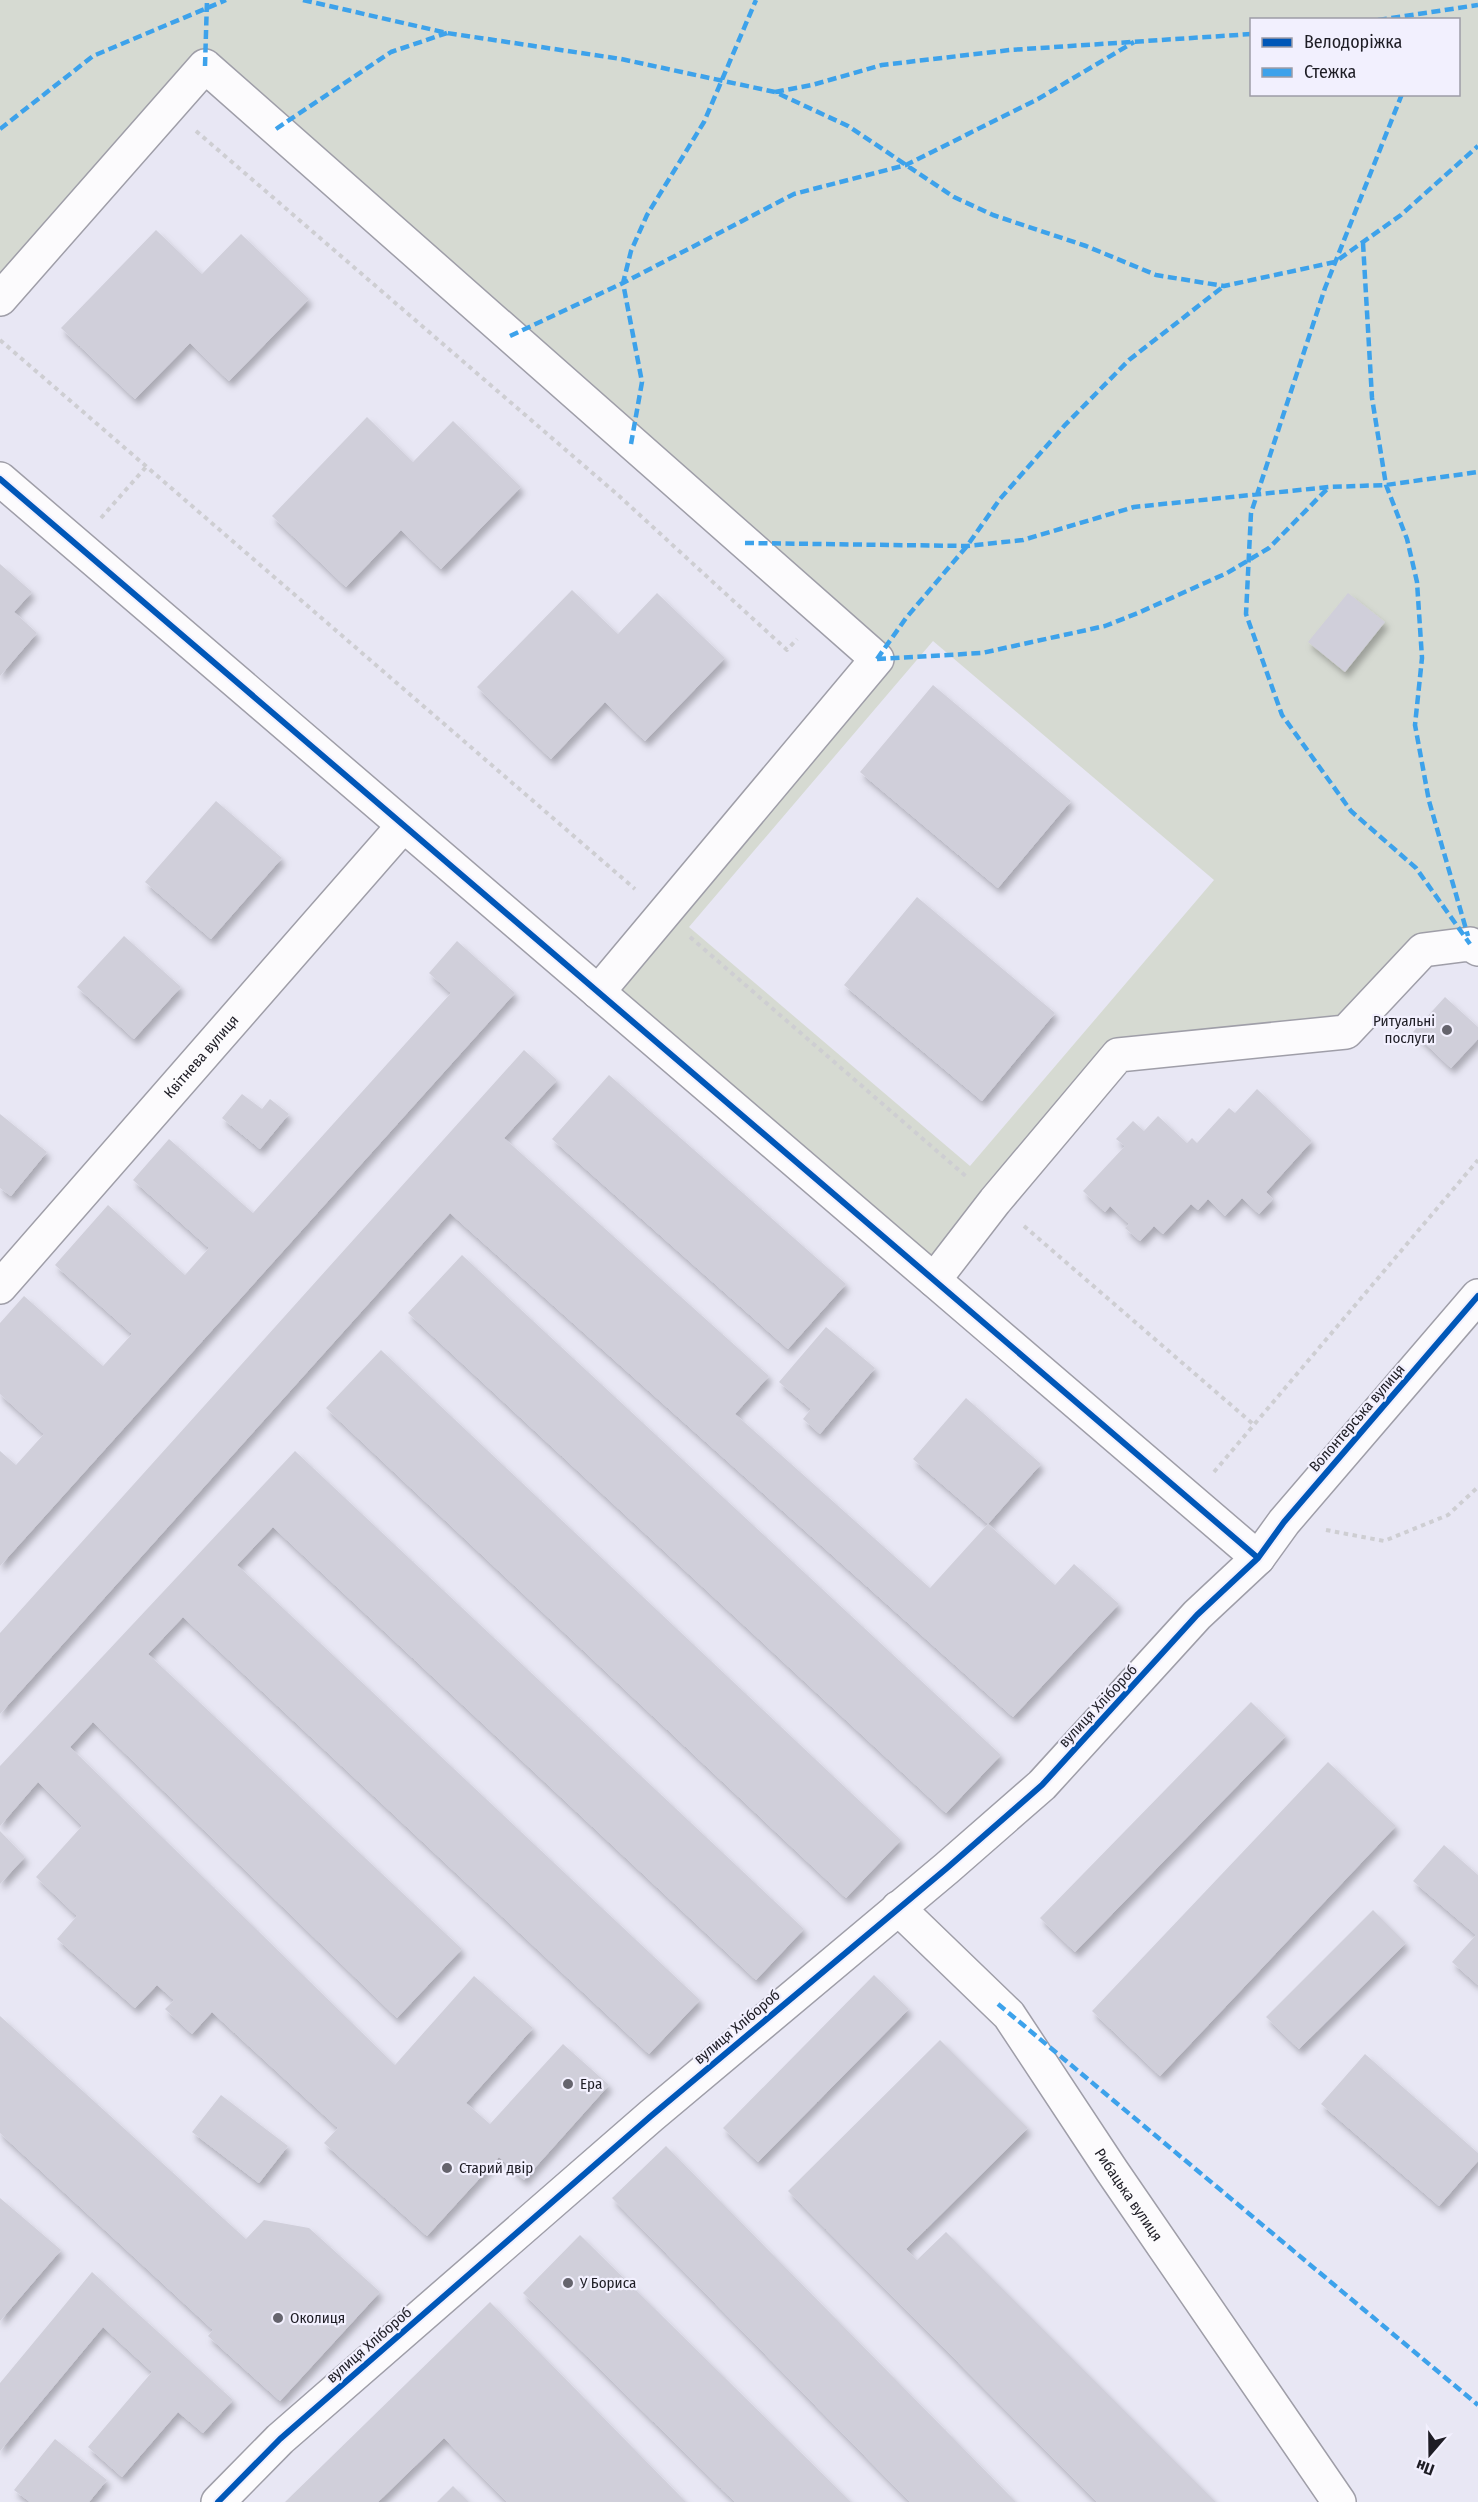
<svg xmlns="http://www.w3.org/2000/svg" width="1478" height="2502" viewBox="0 0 1478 2502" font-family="'Fira Sans Condensed',sans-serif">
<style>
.green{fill:#d6dad2;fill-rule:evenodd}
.building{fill:#d0cfda;filter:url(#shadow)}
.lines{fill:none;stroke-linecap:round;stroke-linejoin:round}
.minor-casing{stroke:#9f9ea8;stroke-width:36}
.path{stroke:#ceced2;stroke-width:4;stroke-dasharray:4.5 4.5;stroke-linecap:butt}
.minor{stroke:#fcfbfd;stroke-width:33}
.quiet{stroke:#3da2eb;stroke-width:4.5;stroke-dasharray:9 4.5;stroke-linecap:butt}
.cycleway-casing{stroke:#f2f0fe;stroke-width:10}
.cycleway{stroke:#0057b8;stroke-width:6}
.poi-dot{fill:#65646d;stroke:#f2f0fe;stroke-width:2}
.labels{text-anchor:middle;stroke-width:4.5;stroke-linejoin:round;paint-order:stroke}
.poi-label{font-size:15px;fill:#1e1d25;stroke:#f2f0fe;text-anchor:start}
.street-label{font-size:15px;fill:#1e1d25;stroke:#f2f0fe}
</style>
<defs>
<filter id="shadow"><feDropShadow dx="3.5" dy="6" stdDeviation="3" flood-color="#0004"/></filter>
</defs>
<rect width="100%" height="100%" fill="#e8e7f4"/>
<path class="green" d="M0,0h1478v949l-55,1 -77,82 -228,23 -184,225 -336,-288 278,-332 -671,-594 -205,233zM1252,20h206v74h-206zM933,641l281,239 -244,286 -281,-239z"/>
<path class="building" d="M156,230l46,44 39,-40 68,65 -80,82 -39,-38 -55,56 -74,-71z
M367,417l46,45 40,-41 68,66 -80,82 -40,-39 -55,57 -74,-71z
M0,564l32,28 -18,20 23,21 -37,43z
M572,590l46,44 39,-41 68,65 -80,83 -40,-39 -54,57 -74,-72z
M1348,593l37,29 -40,50 -37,-30z
M933,685l138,116 -73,87 -138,-116z
M216,801l66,57 -71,81 -66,-57z
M917,897l138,116 -73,88 -138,-116z
M124,936l57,51 -47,52 -57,-52z
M457,941l58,52 -515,573v-115l16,14 28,-31 -44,-40v-71l24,-27 79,70 29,-32 -77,-69 53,-60 77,70 24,-27 -76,-68 36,-41 84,74 198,-220 -22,-20z
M1445,997l33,30v12l-27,29 -38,-36z
M524,1050l33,30 -53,58 265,238 -34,38 195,174 58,-64 67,61 19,-21 45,40 -106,113 -563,-504 -450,501v-81z
M609,1075l237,209 -58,65 -236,-210z
M1257,1089l55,52 -46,51 7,7 -14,15 -17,-16 -17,18 -17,-17 -10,11 -7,-6 -28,30 -9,-8 -14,15 -15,-13 4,-4 -19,-18 -5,6 -22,-21 42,-45 -9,-7 17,-18 11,10 14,-15 29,27 5,-5 5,5 32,-35 6,5z
M242,1094l20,15 8,-10 19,15 -29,35 -38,-31z
M0,1114l47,38 -36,44 -11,-8z
M462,1255l539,500 -55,58 -538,-500z
M826,1327l49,41 -55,66 -17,-15 8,-10 -32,-27z
M381,1350l520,490 -55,58 -520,-490z
M966,1398l75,66 -53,60 -75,-65z
M295,1451l509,478 -48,51 -483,-453 -36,38 463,435 -51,54 -466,-437 -35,37 314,295 -65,69 -304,-296 -23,25 325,318 79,-89 59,52 -67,75 24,21 73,-80 46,41 -85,95 -25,-23 -72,79 -103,-93 14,-15 -126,-116 -20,22 -27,-25 9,-9 -17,-15 -22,23 -78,-69 20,-23 -41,-39 46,-51 -44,-44 -38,44v-60z
M1251,1702l35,34 -211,216 -35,-34z
M1328,1762l68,64 -236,250 -68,-65z
M0,1831l25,26 -25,27z
M1444,1845l34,30v110l-26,-23 24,-27 -63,-54z
M1373,1910l33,33 -107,106 -33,-32z
M874,1975l35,34 -151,153 -35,-34z
M0,2016l246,223 18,-19 45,8 71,64 -100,109 -72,-65 5,-6 -213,-197z
M940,2040l88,88 -122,121 11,11 29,-28 270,270h-119l-309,-311z
M1365,2054l113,99v8l-39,45 -118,-102z
M221,2095l67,51 -29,37 -67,-51z
M666,2146l350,356h-106l-298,-304z
M0,2198l61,52 -61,71z
M580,2235l271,267h-116l-212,-209z
M92,2272l141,128 -30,33 -25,-21 -56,65 -34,-30 64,-75 -49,-45 -103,124v-68z
M490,2302l196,200h-179l-63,-64 -66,64h-93z
M55,2439l52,41 -18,22h-59l-16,-12z
M453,2486l16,16h-32z"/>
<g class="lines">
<defs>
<g id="minor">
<path d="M0,299l205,-233 672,593 -279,333"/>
<path d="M0,479l1258,1079"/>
<path d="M934,1280l61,-79 123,-146 228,-23 77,-82 47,-6 8,5"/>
<path id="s1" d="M0,1287l403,-461"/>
<path id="s2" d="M898,1908l111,107 103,156 227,331"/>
<path d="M218,2502l62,-63 371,-323 296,-248 95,-83 155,-170 61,-57 26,-36 194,-226"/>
</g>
</defs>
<use href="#minor" class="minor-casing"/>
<path class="path" d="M196,131l422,364 169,155 10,-11
M0,340l635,549
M101,518l45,-51
M690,937l278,241
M1024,1226l229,198
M1214,1472l264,-312
M1326,1530l58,11 64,-26 30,-28"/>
<use href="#minor" class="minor"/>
<path class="quiet" d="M303,0l144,33 174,26 154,33 73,34 106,71 39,18 93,31 70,29 68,11 111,-24 66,-47 77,-69
M1378,20l100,-15
M205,66l2,-66
M775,92l37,-7 70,-20 128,-15 242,-16
M1402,94l-77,194 -74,225 -5,101 36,101 69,96 65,57 54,76
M0,129l93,-73 133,-56
M276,129l115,-77 56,-19
M1363,243l9,155 14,87 21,54 10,43 5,76 -7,67 14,76 39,135
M510,336l113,-53 171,-89 112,-29 132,-66 96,-57
M631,444l11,-62 -19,-99 8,-32 16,-36 57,-93 52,-122
M745,543l222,3 56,-6 111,-33 195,-20 57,-2 92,-13
M877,659l29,-41 61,-72 33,-47 65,-74 64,-65 95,-74
M877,659l105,-6 123,-27 33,-13 89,-40 42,-25 60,-61
M998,2004l480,401"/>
<defs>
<path id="cycleway" d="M0,479l1258,1079
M218,2502l62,-63 371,-323 296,-248 95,-83 155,-170 61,-57 26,-36 194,-226"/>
</defs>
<use href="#cycleway" class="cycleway-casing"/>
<use href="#cycleway" class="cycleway"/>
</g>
<g class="poi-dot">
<circle cx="1447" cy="1030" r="6"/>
<circle cx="568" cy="2084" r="6"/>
<circle cx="447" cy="2168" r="6"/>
<circle cx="568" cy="2283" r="6"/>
<circle cx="278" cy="2318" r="6"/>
</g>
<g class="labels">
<g class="poi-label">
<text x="1435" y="1026" text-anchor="end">Ритуальні<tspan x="1435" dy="17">послуги</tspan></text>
<text x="580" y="2089">Ера</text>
<text x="459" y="2173">Старий двір</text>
<text x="580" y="2288">У Бориса</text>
<text x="290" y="2323">Околиця</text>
</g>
<g class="street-label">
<text dy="5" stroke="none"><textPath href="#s1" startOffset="306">Квітнева вулиця</textPath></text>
<text transform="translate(1357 1418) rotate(-49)" y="5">Волонтерська вулиця</text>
<text transform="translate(1098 1706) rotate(-47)" y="5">вулиця Хлібороб</text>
<text transform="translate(737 2027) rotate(-40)" y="5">вулиця Хлібороб</text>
<text dy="5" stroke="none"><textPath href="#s2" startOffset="370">Рибацька вулиця</textPath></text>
<text transform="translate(369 2345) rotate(-41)" y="5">вулиця Хлібороб</text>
</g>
</g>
<rect x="1250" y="18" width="210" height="78" fill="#f2f0fe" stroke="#9d9ca7" stroke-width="1.5"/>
<rect x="1262" y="38" width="30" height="9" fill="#0057b8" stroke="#9d9ca7" stroke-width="1.5"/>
<text x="1304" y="48" font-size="18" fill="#1e1d25">Велодоріжка</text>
<rect x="1262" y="68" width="30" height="9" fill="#3da2eb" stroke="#9d9ca7" stroke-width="1.5"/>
<text x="1304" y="78" font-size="18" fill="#1e1d25">Стежка</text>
<g transform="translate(1430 2454) rotate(200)" stroke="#f2f0fe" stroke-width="4.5" paint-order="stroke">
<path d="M0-4.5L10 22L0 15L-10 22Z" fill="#1e1d25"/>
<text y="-9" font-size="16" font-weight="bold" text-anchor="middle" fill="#1e1d25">Пн</text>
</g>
</svg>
